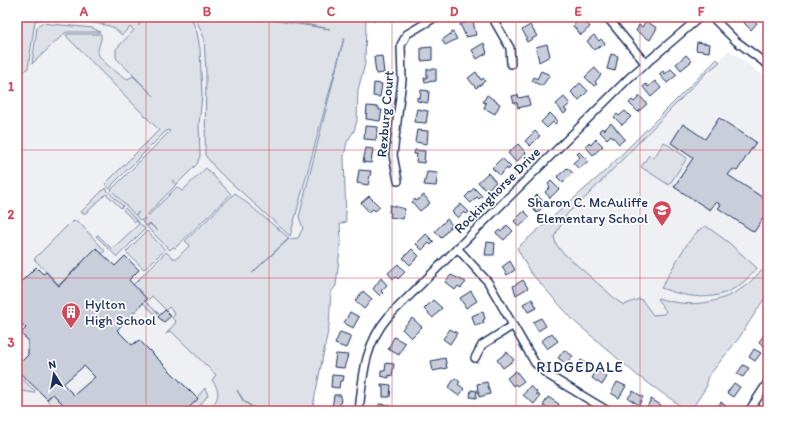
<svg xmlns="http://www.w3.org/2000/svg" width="785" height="428" viewBox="0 0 785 428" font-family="Itim,sans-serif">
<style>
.built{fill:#eff0f4}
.green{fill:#dee1e7;stroke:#7c88a2}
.building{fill:#caceda;stroke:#1b2f5e;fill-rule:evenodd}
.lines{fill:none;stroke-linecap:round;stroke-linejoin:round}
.minor-casing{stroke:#1b2f5e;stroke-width:10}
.minor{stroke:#fff;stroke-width:7}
.grid{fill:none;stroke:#d1495b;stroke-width:1;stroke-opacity:0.55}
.labels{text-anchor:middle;stroke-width:3.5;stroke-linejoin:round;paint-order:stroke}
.street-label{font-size:14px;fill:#1b2f5e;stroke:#fff}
.poi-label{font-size:14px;fill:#1b2f5e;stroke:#fff;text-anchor:end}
.neighbourhood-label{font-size:15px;letter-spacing:1px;fill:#1b2f5e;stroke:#fff}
.neatline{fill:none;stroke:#d1495b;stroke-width:1.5}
.grid-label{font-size:13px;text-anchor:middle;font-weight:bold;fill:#d1495b}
</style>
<rect width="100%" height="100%" fill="#fff"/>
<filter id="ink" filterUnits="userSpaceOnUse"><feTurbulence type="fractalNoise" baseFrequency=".025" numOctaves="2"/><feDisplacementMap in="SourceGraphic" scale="8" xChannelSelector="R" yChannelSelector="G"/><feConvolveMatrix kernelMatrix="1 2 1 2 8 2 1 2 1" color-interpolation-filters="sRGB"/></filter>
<g filter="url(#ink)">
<path class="built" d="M17,17h339l-45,394h-294z
M729,50l39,29v209l-130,88 -64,-55 -48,-63z"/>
<path class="green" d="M17,17h129l-8,9 9,-9h44l6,16 3,16 2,47 -3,28 1,32 -3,8 -20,20 -3,-4 -2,1 4,4 -35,36 -5,-5 3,-4 -4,3 -24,-25 59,-59 -3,-1 -54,54 -3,5 -5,-5 54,-54 -91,-92 -2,-4h35c1,8 -3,11 -3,18 1,9 23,24 30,27l5,-3 21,20 -38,-38v-9l18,-19 -4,-3 -8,8c-4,-3 -8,-8 -13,-9 -15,-4 -60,-10 -74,-5l-7,47 -11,10z
M195,17h56l79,12 -59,-12h95l-1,47 -7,26 -1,31 -3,10 -7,11 -3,14 2,66 -6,2 1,16 -5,46 -5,6 -2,34 -17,85h-53l-15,-10 -7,-11 6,11 14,10h-46c5,-13 12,-16 1,-31l4,-5 -45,-44 -5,3 10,-12 -4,-4 3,-4 -6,-7 -3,3 -14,-14 -6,6 13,12 -2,2 -14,-13 4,-4 -14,-14 33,-33 7,6h4l13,-13 -5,-4 50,-48 54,45 -37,35 37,-34 9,-1 5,-10 -4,-11 45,-179 -54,198 -73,-66 -12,-15 1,-82 -2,-35z
M41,23l52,5 7,4h-34l-34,32 5,-36z
M717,59l3,3 -15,12 -119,123 -19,17 -13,23 2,7 5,7 58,51 5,3 15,-6 3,1 11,15 11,-1 2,-3 -9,-12 1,-1c30,10 60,7 86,-11 9,-6 14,-16 24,-19v25l-29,45 -32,40v8l-14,21 -8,2 -47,-33 -64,-55 -44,-49 -13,-24 87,-76z
M664,142l23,16 -18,27 -28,-18 8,-12 5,3z
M206,168l25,26 -56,54 -2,-1 -3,3 -23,-23 3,-3 8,7 -8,-8 -4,3 -4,-4 35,-35 5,4z
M105,188l18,18 -2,2 -15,-14 -20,19h-4l-1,-1z
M125,208l20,21 -28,28 -21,-21 2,-1 14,14 27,-25 -2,-3 -2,1 -12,-12z
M78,221l27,30 -3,3 -6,-6 -37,37 -25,-26 37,-37z
M706,226l22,16 29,26c-27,34 -58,34 -96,20 9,-14 30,-58 45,-62z
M147,231l18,19 -21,19 -18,-17z
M17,374l18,17 -1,2 -17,-3z
M205,388l3,7 -13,16h-9z
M53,394l13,13 2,-2 5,4 -2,2h-13l-11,-11z"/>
<path class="building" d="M372,17h15v1l-3,1 -1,-2 -9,4z
M582,17l8,10 -9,8 -8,-9z
M749,17l8,6 -6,7 -7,-7z
M473,21l3,14 -10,2 -6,-13z
M646,21l11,7 -7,12 -14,-9 3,-6 3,2z
M530,25l7,11 -10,6 -2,-3 2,-1 -5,-8z
M453,32l4,7 -12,6 -3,-5z
M594,35l5,6 2,-2 4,5 -11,6 -7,-9z
M697,42l13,2 -1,8 -13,-2z
M484,43l3,10 -10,6 -5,-9z
M547,44l3,12 -11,6 -3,-15z
M432,47v13l-11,1v-13z
M611,54l7,2 -3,15 -8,-2z
M686,55l6,6 -11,9 -5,-6z
M382,56l2,17 -8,1 -2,-17z
M595,68l6,7 -6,7 2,2 -3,2 -9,-9z
M427,69h9v12l-11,1 -1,-4h3z
M671,69l6,6 -10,8 -8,-9 4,-3 2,3z
M541,71l9,4 -8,11 -10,-5 2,-4 3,2z
M476,72l5,8 2,-2 2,3 -9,7 -8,-10z
M655,81l6,7 -10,9 -8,-10 3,-3 2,3z
M374,83l8,1 -2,13 -7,-1z
M580,83l8,8 -9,9 -8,-8z
M421,90l8,1 -1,12 -11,-2v-4l3,1z
M487,95l13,9 -5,10 -11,-6 2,-5 -3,-1z
M518,95l1,3 9,-2 2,9 -12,3 -1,-5h-3l-2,-7z
M640,96l7,8 -9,8 -9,-9 3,-3 2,2z
M564,97l6,7 -6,5 3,2 -3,3 -8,-10z
M367,106l12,1v3h3l-2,11 -14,-2z
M417,109l11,2 -2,12 -12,-1z
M625,111l6,6 -9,8 -8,-8 3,-3 2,2z
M550,113l8,8 -3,3 -2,-2 -6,6 -6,-6z
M719,118l37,24 -19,29 -4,-2 -5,6 40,26v10l-14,21 -36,-24 3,-3 -5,-3 -6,8 -36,-23 19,-29 -22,-15 12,-19 22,15z
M611,123l14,16 -6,5 -8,-9 -4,4 -8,-8 3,-3 2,2z
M365,126l13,1 -2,13 -12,-1z
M417,130l11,1 -1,13 -12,-2z
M535,131l5,5 -10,10 -5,-5z
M596,139l7,7 -10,9 -8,-9 4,-3 2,2z
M518,144l8,9 -10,9 -8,-9z
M366,148l7,1 -2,14 -8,-1z
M415,150l10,1 -1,12 -8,-1 1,-8h-3z
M579,152l9,9 -9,8 -6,-6 7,-6 -3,-3z
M502,158l9,9 -3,3 -1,-2 -7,7 -8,-7z
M567,168l6,5 -10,10 -6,-6z
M359,170l12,1 -3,14 -11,-2z
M427,172l11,1 -2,13 -12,-1z
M488,173l8,9 -10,9 -8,-9z
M551,181l8,8 -9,9 -5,-6 5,-5 -2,-3z
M474,188l8,8 -3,3 -2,-2 -6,6 -6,-6z
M424,195l6,8 -10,8 -8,-9 3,-3 1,2z
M537,195l9,9 -9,9 -7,-7 6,-6 -2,-2z
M369,196l11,11 -5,4 -2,-2 -4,3 -8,-9z
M461,204l8,8 -3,2 -2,-2 -6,6 -6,-6z
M390,205l15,4 -2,10 -13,-2 1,-4 -2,-1z
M524,211l6,6 -11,10 -5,-6z
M447,219l5,6 -11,13 -6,-7z
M507,225l6,6 -9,9 -8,-7 3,-3 2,2z
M426,234l8,8 -3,3 -2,-2 -7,7 -6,-6z
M487,242l8,1 -1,12h-9z
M96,248l19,18 10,-10 14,14 -10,10 18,19 -30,31 15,15 7,-5 59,59 -13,12h-114l2,-2 -5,-5 -2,3 -13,-13 -6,5 -30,-29v-4l11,-11v-15l-6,-5v-3l4,-4 -9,-9v-33l19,-19 7,7 3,-2 13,14zM84,366l11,11 -21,18 -11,-11z
M412,249l7,7 -9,9 -7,-7z
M510,261l5,9 -8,5 -5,-8z
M398,264l7,8 -7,7 -2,-2 -3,2 -5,-6z
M451,275l15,7 -5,6 -3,-2 -3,4 -10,-8z
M381,278l6,7 -6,6 2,2 -3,3 -7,-7z
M523,280l5,8 -12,7 -3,-9z
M363,291l9,8 -8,10 -9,-8z
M471,291l6,10 -11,7 -6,-10z
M532,299l5,9 -9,4 -5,-8z
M433,300l9,8 -9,10 -9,-9z
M165,310l6,6 -7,6 -6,-5z
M483,311l2,8 -2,1 1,3 -9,3 -3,-10z
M350,312l9,5 -6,11 -9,-5z
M412,318l10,9 -11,11 -9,-9z
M541,318l5,8 -8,5 -5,-9z
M450,329l7,4 -7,11 -7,-5z
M340,332l11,4 -5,12 -11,-4z
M766,332l2,1v10l-3,4 -6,-5z
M552,333l6,8 -11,8 -6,-8z
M394,337l11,6 -6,12 -11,-6z
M754,349l7,4 -6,8 -6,-4z
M564,350l9,6 -6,8 -9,-6z
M507,352l7,8 -11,8 -6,-8z
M336,354l12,1 -4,13 -10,-1z
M445,358l2,10 -14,3 -2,-10z
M581,360l10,7 -6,7 -3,-2 -1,2 -7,-4z
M386,363l8,1 -2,12 -3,-1v3l-8,-2v-6l4,1z
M743,365l6,3 -6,9 -6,-3z
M597,370l10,7 -5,8 -10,-7z
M516,371l8,10 -7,5 -2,-2 -2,2 -6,-8z
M332,375l12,1 -1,5h-3l-1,7 -8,-1z
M455,378l5,4 -2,2 6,5 -5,7 -11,-8z
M487,382l3,12 -11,3 -2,-13z
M617,382l9,4 -7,12 -8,-5z
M734,383l6,4 -7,10 -6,-4z
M381,384l10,1 -1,12h-7v-10h-2z
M530,386l7,6 -1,2 4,2 -6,8 -11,-9z
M471,390l6,1 -1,7 -6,-1z
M633,391l10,6 -4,8 -11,-7z
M334,395h7l-1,13h-8z
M548,397l11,7 -4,7 -12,-5z
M651,399l10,6 -4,6 -10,-4z
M721,402l6,5 -3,4h-8l-1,-1z
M379,404l11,1 -1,6h-7v-3h-3z"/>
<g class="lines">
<defs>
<path id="minor" d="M492,17l18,31 1,16
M607,17l39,47
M712,17l24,24 32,24
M398,181l-5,-26 9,-75 -1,-35 6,-11 29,-17
M457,248l31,34 47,81 13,12 60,36
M475,358l7,-13 30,-19
M359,411c4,-34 5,-66 29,-94l242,-240 70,-60
M749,411l19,-29"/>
</defs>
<use href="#minor" class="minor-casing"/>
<use href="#minor" class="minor"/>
</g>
</g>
<path class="grid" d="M146,17v394M269,17v394M392,17v394M516,17v394M640,17v394M17,150h751M17,278h751"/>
<defs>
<symbol id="school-pin" viewBox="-11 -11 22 30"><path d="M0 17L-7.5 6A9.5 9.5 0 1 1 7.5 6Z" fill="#d1495b" stroke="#fff"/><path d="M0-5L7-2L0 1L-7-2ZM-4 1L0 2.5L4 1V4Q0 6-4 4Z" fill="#fff"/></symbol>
<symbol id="building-pin" viewBox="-11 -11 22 30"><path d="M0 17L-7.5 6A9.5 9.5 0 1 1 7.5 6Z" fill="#d1495b" stroke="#fff"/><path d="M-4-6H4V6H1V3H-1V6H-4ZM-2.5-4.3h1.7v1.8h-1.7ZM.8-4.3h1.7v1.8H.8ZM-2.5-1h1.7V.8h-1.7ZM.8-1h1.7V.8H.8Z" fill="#fff"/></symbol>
</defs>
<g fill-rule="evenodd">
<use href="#school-pin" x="651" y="199" width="22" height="30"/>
<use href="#building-pin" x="60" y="301" width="22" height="30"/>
</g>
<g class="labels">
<g class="street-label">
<text transform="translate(385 114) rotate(-85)" y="5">Rexburg Court</text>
<text transform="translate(497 190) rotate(-45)" y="5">Rockinghorse Drive</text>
</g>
<g class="poi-label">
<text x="648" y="207">Sharon C. McAuliffe<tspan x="648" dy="16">Elementary School</tspan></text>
<text x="85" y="309" text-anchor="start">Hylton<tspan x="85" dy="16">High School</tspan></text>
</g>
<g class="neighbourhood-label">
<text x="580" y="372">RIDGEDALE</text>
</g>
</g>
<rect width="785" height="428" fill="none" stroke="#fff" stroke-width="44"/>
<g transform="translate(54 374) rotate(349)" stroke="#ffffff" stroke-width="3" paint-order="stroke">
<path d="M0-3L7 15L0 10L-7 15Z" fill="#1b2f5e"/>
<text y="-6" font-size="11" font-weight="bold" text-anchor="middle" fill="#1b2f5e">N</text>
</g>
<rect x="22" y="22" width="741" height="384" class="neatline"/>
<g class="grid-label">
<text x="84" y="16">A</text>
<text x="207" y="16">B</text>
<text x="331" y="16">C</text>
<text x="454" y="16">D</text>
<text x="578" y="16">E</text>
<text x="701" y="16">F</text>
<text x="11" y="91">1</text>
<text x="11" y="219">2</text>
<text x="11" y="347">3</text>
</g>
</svg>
